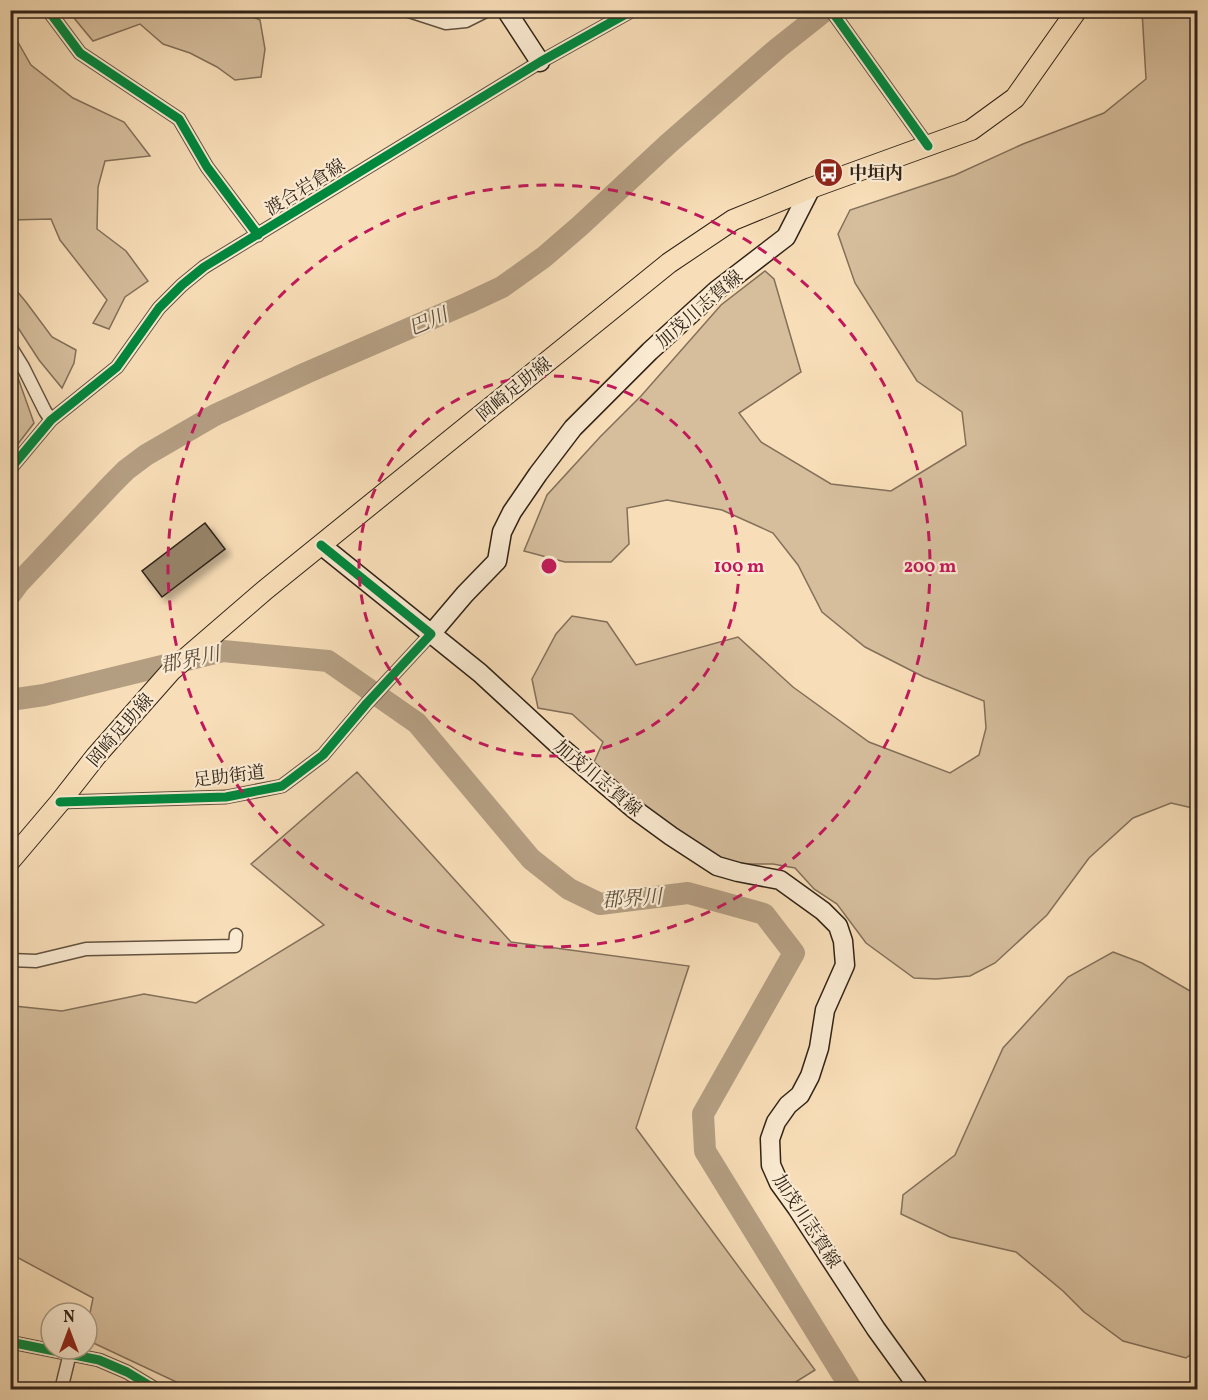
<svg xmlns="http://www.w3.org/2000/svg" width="1208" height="1400" viewBox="0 0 1208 1400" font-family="Vollkorn,'Noto Serif JP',serif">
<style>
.green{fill:#d6be9d;stroke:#83705a;stroke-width:1.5}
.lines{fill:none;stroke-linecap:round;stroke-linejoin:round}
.river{stroke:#b49e82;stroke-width:22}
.building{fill:#98846b;stroke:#302318;stroke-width:1.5;filter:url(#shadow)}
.street-casing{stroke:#625240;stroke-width:15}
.secondary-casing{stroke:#302318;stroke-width:21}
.primary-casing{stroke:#302318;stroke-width:22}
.street{stroke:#faead1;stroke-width:12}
.secondary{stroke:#faead1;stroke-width:18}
.primary{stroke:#f8deb8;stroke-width:20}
.cycleway-casing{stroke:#faead1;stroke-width:13}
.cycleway{stroke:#00873e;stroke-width:9}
.ring{fill:none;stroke:#c2185b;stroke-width:3;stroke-dasharray:10 8}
.labels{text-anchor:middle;stroke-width:4.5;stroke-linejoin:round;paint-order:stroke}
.poi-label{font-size:18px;font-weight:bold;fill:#302318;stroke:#faead1;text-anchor:start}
.street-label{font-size:18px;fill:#302318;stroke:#faead1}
.water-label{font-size:20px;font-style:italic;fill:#5e4e3d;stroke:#faead1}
.centre{fill:#c2185b;stroke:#faead1;stroke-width:3}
.ring-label{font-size:18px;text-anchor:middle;font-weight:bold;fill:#c2185b;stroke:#faead1;stroke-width:4.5;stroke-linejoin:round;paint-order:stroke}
</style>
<defs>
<filter id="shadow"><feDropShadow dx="5.5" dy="5.5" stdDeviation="3" flood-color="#0004"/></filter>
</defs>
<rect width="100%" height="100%" fill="#f8deb8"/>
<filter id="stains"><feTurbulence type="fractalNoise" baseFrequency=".00333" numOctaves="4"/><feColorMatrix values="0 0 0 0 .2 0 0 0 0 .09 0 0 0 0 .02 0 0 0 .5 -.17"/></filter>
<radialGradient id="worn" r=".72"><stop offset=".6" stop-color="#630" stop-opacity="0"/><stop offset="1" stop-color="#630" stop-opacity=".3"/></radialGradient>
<path class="green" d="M70,11h169l21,9 5,29 -4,28 -26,3 -18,-13 -27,-14 -27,-9 -23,-20 -47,17 -19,-23z
M1142,11h55v798l-26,-6 -38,15 -44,40 -42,57 -52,48 -25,13 -34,3 -22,-1 -48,-35 -29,-39 -23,-15 -19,-21 -22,-4h-41l-46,-22 -49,-40 -43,-40 9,-20 -31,-28 -34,-6 -6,-29 24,-45 16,-18 35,6 29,43 102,-28 55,50 76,55 81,31 29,-18 7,-27 -2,-27 -60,-24 -59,-30 -43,-35 -24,-47 -25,-32 -51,-23 -55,-10 -40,8 2,36 -18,18h-46l-41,-11 23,-56 53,-58 41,-41 80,-91 44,-34 9,8 27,93 -62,41 22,29 70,42 60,7 75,-46 -4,-33 -45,-31 -62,-98 -17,-49 12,-24 105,-35 68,-31 81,-31 42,-34z
M11,30l20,35 42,33 51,24 26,34 -45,5 -7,26 -1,42 29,22 22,30 -23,16 -16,32 -16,-6 14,-23 -47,-60 -9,-21 -40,1z
M11,284l15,18 26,35 24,13 -2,13 -12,25 -23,-28 -28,-43z
M11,365l6,10 17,48 -23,30z
M357,772l154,170 178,24 -53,162 179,242 -32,20 -586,-1 -10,-2 -100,-47v-12l6,-30 -82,-44v-254l3,6 48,5 82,-17 52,9 128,-78 -73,-61z
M1113,952l29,11 55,32 1,354 -12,9 -63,-17 -39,-29 -21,-21 -47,-39 -66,-15 -49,-23 2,-19 52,-40 48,-107 65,-71z"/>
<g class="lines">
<path class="river" d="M10,595l8,-11 95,-101 13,-13 20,-15 69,-40 91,-42 162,-70 34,-16 42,-30 37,-32 87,-81 110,-96 48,-38
M10,700l34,-5 179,-44 105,10 89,62 114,136 38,30 31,15 88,-11 76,21 30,39 -91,161 2,37 147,239"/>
</g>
<path class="building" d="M205,523l20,26 -63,48 -20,-26z"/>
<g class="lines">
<defs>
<path id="street" d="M48,10l32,43 99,66 28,48 51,68
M406,10l40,13 20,-2 22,-11
M831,10l97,136
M10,346l13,21 22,44 6,9
M10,469l41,-49 66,-53 42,-59 23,-23 22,-18 336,-205 93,-52
M60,802l166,-5 56,-11 41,-31 44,-52 64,-69
M10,960l26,1 50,-12 149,-3 1,-11
M10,1342l89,18 28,12 30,18
M61,1390l9,-37"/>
<path id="secondary" d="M506,10l34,52
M321,545l159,128 76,70 78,66 37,27 46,30 21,6 42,8 43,31 15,15 5,15 2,24 -20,45 -6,38 -9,28 -10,19 -12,10 -12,17 -6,17 1,26 8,18 18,25 79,121 44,61
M431,634l34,-40 32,-33 5,-29 10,-20 26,-38 35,-46 77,-77 67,-61 69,-53 25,-49"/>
<path id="primary" d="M10,861l50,-59 36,-46 75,-85 94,-81 404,-327 64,-43 78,-32 160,-58 44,-32 62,-88"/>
</defs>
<use href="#street" class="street-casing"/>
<use href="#secondary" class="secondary-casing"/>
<use href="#primary" class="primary-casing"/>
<use href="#street" class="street"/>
<use href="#secondary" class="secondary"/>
<use href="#primary" class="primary"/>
<defs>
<path id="cycleway" d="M48,10l32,43 99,66 28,48 51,68
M831,10l97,136
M10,469l41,-49 66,-53 42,-59 23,-23 22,-18 336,-205 93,-52
M60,802l166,-5 56,-11 41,-31 44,-52 64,-69 -110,-89
M10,1342l89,18 28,12 30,18"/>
</defs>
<use href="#cycleway" class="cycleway-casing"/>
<use href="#cycleway" class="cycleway"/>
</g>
<g class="ring">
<circle cx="549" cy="566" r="190"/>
<circle cx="549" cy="566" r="381"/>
</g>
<defs>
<symbol id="bus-disc" viewBox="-11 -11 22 22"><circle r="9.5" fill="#8f2418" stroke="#faead1"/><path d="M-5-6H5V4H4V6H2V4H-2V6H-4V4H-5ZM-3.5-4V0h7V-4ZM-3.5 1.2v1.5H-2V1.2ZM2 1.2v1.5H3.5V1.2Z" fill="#fff"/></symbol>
</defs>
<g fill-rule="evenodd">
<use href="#bus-disc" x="812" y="156" width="33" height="33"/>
</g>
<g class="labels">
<g class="poi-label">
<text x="849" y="179">中垣内</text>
</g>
<g class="street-label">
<text transform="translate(305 187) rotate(-32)" y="6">渡合岩倉線</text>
<text transform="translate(699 309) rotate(-41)" y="6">加茂川志賀線</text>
<text transform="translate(514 389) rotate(-39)" y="6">岡崎足助線</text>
<text transform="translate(120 730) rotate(-49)" y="6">岡崎足助線</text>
<text transform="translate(229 776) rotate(-7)" y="6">足助街道</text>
<text transform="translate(598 778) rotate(40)" y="6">加茂川志賀線</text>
<text transform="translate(807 1221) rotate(57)" y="6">加茂川志賀線</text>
</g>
<g class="water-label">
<text transform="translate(428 321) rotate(-23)" y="7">巴川</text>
<text transform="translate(190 659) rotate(-12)" y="7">郡界川</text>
<text transform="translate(632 898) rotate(-4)" y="7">郡界川</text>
</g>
</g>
<circle cx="549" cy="566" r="9" class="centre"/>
<g class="ring-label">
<text x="739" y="572">100 m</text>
<text x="930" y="572">200 m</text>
</g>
<rect width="1208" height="1400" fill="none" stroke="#f8deb8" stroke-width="36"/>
<rect x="12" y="12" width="1184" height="1376" fill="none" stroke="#302318" stroke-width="3"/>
<rect x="18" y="18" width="1172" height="1364" fill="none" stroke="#302318" stroke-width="1.5"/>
<g transform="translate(69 1331)"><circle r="28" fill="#faead1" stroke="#a99a87" stroke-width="1.5"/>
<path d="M0-4.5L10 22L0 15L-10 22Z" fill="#8f2418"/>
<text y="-9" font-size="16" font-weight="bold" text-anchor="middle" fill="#302318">N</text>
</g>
<rect width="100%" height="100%" filter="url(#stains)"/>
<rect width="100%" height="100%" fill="url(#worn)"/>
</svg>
